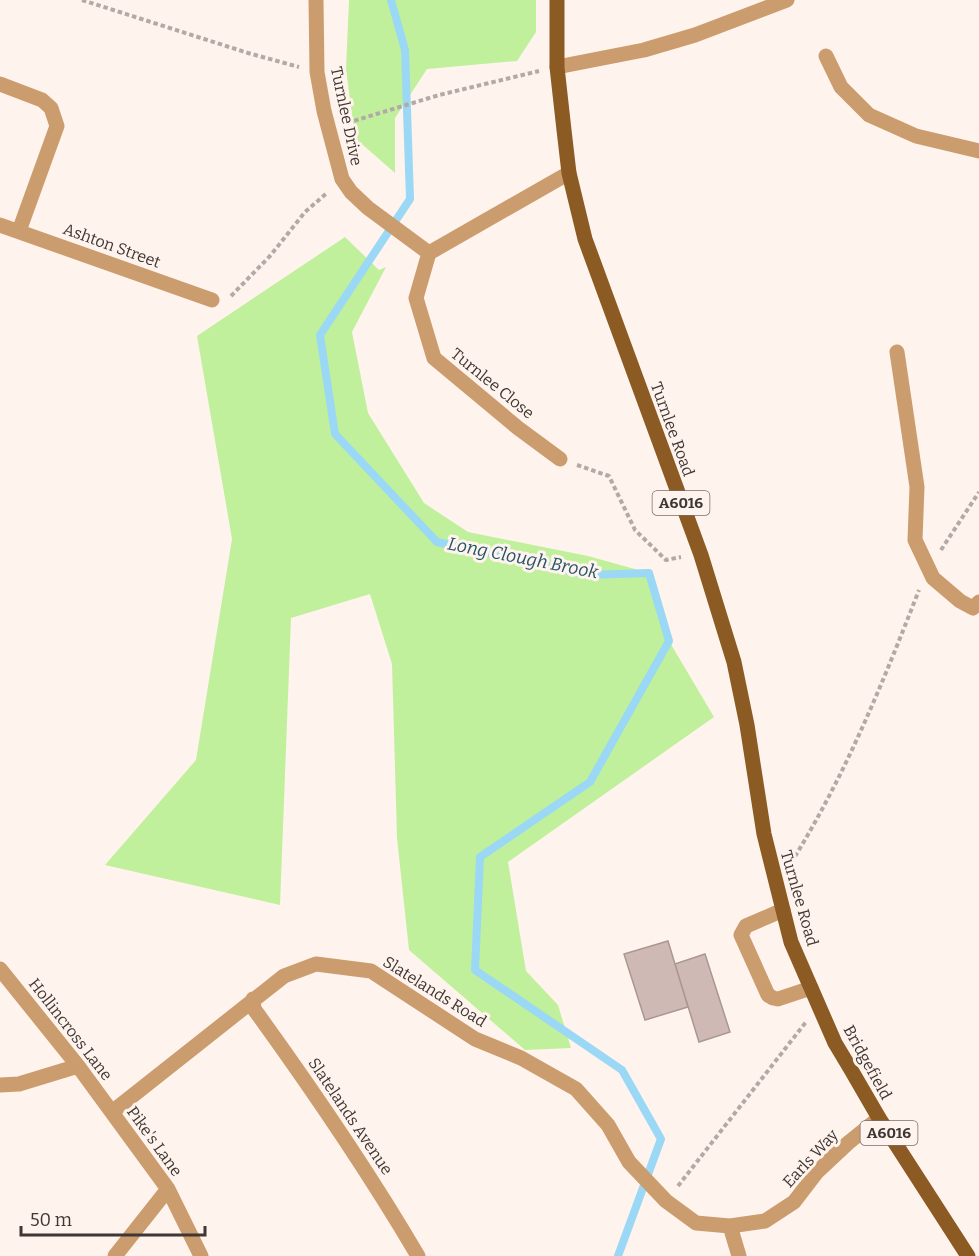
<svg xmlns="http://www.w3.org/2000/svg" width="979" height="1256" viewBox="0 0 979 1256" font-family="Bitter,serif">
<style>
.green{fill:#c1f09c}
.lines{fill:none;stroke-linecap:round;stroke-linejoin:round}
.stream{stroke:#9ad8f5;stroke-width:8}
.building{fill:#ceb9b4;stroke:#ab9792;stroke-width:1.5}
.path{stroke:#b4aaa5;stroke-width:4;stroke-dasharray:4.5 3;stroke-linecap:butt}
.minor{stroke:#cb9d6e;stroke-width:15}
.major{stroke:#8b5b23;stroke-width:15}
.labels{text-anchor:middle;stroke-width:6;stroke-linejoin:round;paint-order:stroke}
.shield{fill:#fff3ed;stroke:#796f6b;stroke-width:1.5}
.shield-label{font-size:15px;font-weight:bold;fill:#3f3733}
.street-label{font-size:16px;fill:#3f3733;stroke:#fff3ed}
.water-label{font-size:18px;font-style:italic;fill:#245468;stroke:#fff3ed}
</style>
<rect width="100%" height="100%" fill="#fff3ed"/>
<path class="green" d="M349,0h187v32l-19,29 -90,8 -32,49v55l-40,-35 -9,-69z
M345,237l34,33 7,-3 -34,65 16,81 56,90 44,29 120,24 61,17 20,68 45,76 -206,145 18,109 32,34 13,43 -46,2 -116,-100 -12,-112 -5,-174 -22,-70 -79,24 -11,287 -175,-40 91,-105 36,-221 -35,-203z"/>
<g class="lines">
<path class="stream" d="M391,0l14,50 5,149 -90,136 15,99 102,108 151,33 61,-2 20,68 -79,141 -110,75 -5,113 147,100 39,69 -43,117"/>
</g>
<path class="building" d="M668,941l20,66 -43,13 -21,-66z
M705,954l25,78 -31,10 -24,-78z"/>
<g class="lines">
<path class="path" d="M82,0l166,53 51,14
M347,123l92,-28 100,-24
M231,296l39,-40 35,-44 23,-20
M577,465l32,11 26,54 31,30 15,-3
M941,550l38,-58
M791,863c54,-87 91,-178 128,-273
M678,1186l128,-164"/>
<path class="minor" d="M316,0l1,72 7,39 18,68 9,13 17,16 61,45 140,-80
M826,56l15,31 28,28 47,21 63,15
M557,67l87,-17 51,-15 92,-35
M0,84l42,16 9,8 6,18 -38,105
M0,225l212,75
M429,253l-13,45 18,60 84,70 42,31
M897,352l20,135 -2,53 18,38 27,23 13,7 6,-6
M783,910l-37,16 -5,9 27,60 5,3 5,1 33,-11
M0,969l78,97 90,123 33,67
M253,999l1,10c58,80 114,162 164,247
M0,1085l19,-1 59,-18
M112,1112l172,-136 32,-12 55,7 104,68 46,19 55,31 32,36 21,37 37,39 30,22 34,3 9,30
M730,1226l35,-5 29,-19 23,-30 31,-29 31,-25
M115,1256l53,-67"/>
<path class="major" d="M557,0v67l7,63 5,43 16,66 116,316 33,107 13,63 17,109 27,108 44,101 15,25 29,50 89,138"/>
</g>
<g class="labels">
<g class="shield">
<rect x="652.5" y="491" width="57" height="24" rx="4.5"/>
<rect x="860.5" y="1121" width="57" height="24" rx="4.5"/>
</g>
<g class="shield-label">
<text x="681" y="508">A6016</text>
<text x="889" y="1138">A6016</text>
</g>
<g class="street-label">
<text transform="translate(347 116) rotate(78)" y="6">Turnlee Drive</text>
<text transform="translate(112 245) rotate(20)" y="6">Ashton Street</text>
<text transform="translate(493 383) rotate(39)" y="6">Turnlee Close</text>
<text transform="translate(673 429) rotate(70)" y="6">Turnlee Road</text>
<text transform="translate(800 898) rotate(74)" y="6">Turnlee Road</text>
<text transform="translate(435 991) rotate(32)" y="6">Slatelands Road</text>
<text transform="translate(71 1029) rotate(52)" y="6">Hollincross Lane</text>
<text transform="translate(868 1062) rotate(61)" y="6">Bridgefield</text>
<text transform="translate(351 1116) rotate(56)" y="6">Slatelands Avenue</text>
<text transform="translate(155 1141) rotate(54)" y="6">Pike's Lane</text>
<text transform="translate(810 1158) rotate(-47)" y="6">Earls Way</text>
</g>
<g class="water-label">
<text transform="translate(523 558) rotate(11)" y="6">Long Clough Brook</text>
</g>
</g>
<path d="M21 1226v9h184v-9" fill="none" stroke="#3f3733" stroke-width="3"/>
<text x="30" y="1226" font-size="18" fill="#3f3733" stroke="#fff3ed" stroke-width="4.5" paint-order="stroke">50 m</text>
</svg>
